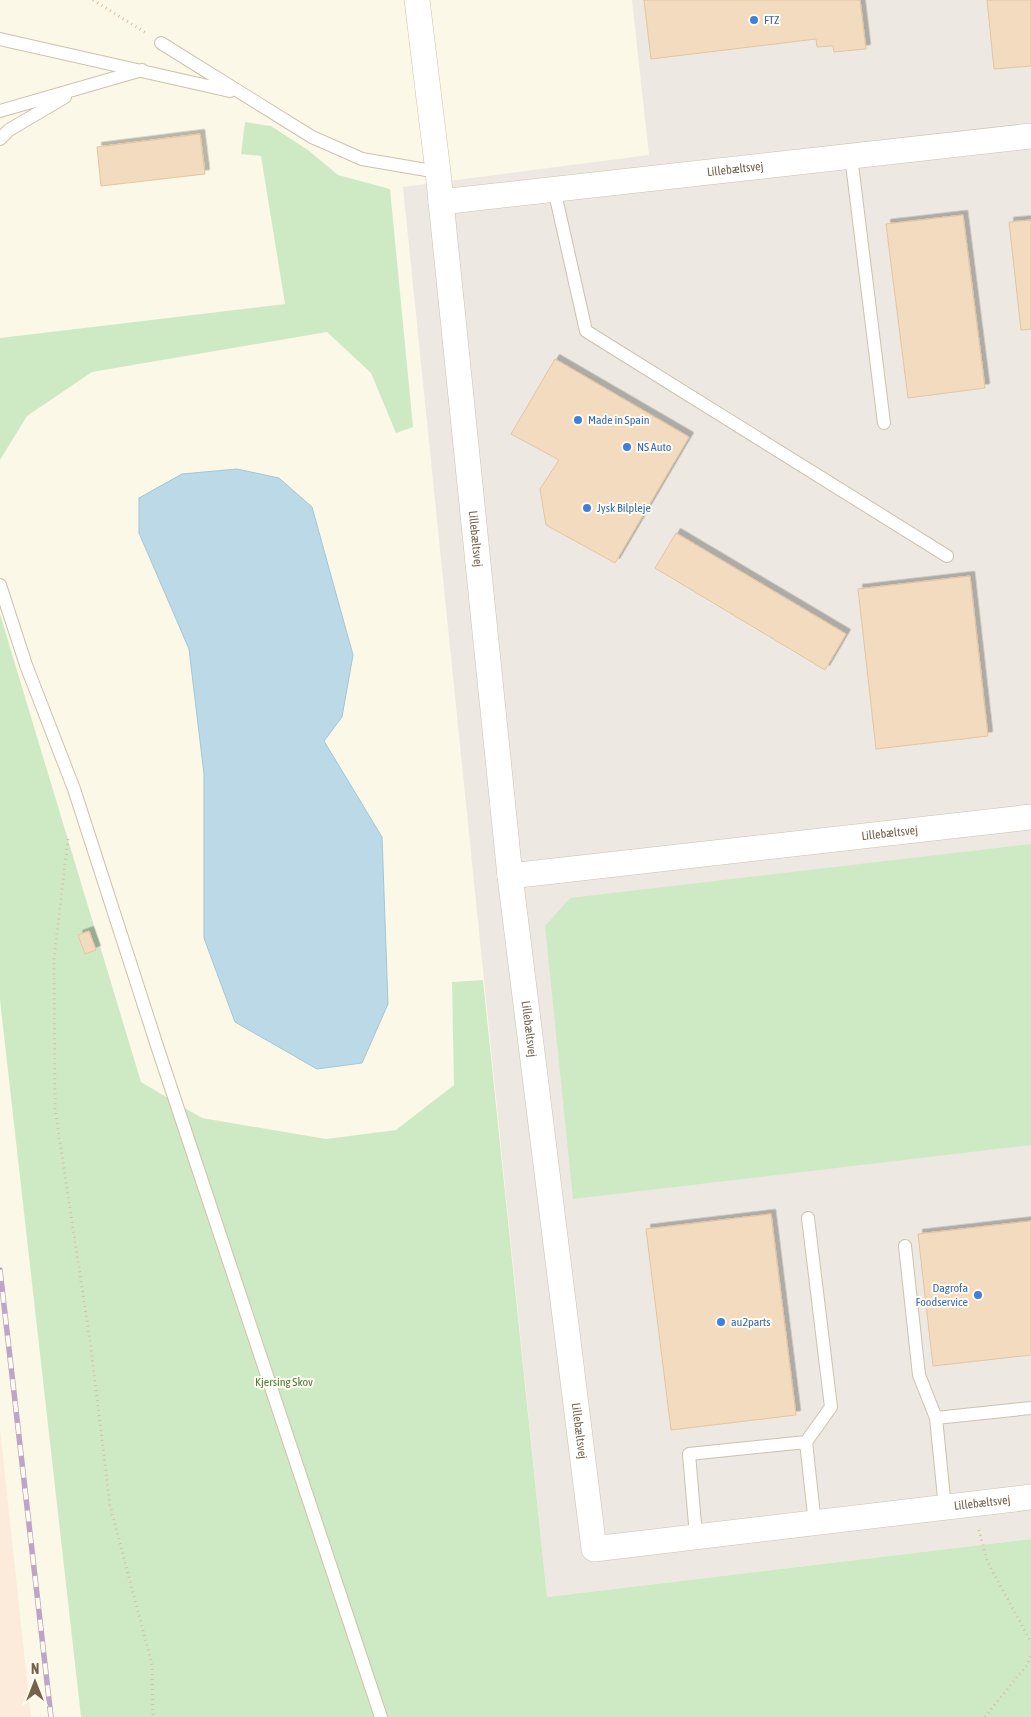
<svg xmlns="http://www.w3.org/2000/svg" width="1031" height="1717" viewBox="0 0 1031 1717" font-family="'Asap Condensed',sans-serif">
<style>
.commercial{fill:#fceadb}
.industrial{fill:#ede8e1}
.green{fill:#ceeac5}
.water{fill:#bbd9e6;stroke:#a1c7d8}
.building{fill:#f2dbbf;stroke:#e4c59f;filter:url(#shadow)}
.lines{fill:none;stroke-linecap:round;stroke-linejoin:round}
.service-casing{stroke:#cec1ad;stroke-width:14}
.minor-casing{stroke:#cec1ad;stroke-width:26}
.path{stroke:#d7bfa1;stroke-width:3;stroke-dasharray:1 4;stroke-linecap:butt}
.service{stroke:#fff;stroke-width:12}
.minor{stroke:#fff;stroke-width:25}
.rail-casing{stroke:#bca5c7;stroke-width:5.5}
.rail{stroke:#fffbee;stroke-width:4;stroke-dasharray:11;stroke-linecap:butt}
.shop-dot{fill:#3f7fe0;stroke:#fffbee;stroke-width:2}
.labels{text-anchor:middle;stroke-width:4;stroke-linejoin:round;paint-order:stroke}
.shop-label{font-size:12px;fill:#366cbe;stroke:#fffbee;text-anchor:start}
.street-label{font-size:12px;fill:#76614b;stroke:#fffbee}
.park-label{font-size:12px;fill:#4b7c42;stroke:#fffbee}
</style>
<defs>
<filter id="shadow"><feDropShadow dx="4.5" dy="-4.5" stdDeviation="0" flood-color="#0004"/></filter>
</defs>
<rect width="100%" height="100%" fill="#fcf8e7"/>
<path class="commercial" d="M0,1429l31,288h-31z"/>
<path class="industrial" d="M632,0h399v1539l-484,58 -144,-1410 246,-32z"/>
<path class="green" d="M245,122l26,4 37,24 30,25 52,14 23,238 -17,6 -25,-60 -44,-41 -235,40 -65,44 -27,44v-122l285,-34 -24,-148 -20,-2z
M0,614l141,468 61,36 124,21 70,-9 58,-45 -2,-103 31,-2 64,617 484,-58v178h-950l-81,-717z
M1031,844v301l-458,54 -28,-273 25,-28z"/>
<path class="water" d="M237,469l42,9 33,29 41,148 -11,62 -18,24 58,96 6,167 -26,59 -45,6 -82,-47 -31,-84v-164l-15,-125 -50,-116v-35l43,-24z"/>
<path class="building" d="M644,0h216l6,49 -32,3 -1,-6 -16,1 -1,-8 -165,20z
M987,0h44v66l-37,3z
M200,134l5,40 -104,12 -4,-39z
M963,215l22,173 -77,10 -22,-174z
M1031,220v109l-10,1 -12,-108z
M555,359l134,78 -74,126 -69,-38 -6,-36 19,-29 -48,-26z
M676,533l170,101 -21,36 -170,-102z
M970,576l18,160 -112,13 -18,-160z
M89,931l7,19 -11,4 -7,-19z
M771,1214l25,201 -125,15 -25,-201z
M1031,1221v134l-98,11 -15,-132z"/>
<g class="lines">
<defs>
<path id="service" d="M0,39l230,52
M161,43l151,94 50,22 76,13
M0,111l142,-41
M0,139l9,-9 56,-33
M851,156l33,267
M554,189l32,142 361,225
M0,585l26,80 48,124 85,263 222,665
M905,1246l14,129 17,43 9,90
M936,1418l95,-10
M806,1442l9,82
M696,1536l-7,-82 117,-12 25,-35 -23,-189"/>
<g id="minor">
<path id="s1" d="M417,0l21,172 72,704 84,673 437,-52"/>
<path id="s2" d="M441,202l590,-66"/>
<path id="s3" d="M510,876l521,-59"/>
</g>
</defs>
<use href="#service" class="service-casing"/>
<use href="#minor" class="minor-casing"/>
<path class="path" d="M93,0l53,33
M68,839l-14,120 1,150 35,232 20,164 42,160 1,52
M979,1530l8,31 44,81
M985,1717l42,-52 4,-11"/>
<use href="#service" class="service"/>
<use href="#minor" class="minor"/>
<defs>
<path id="rail" d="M0,1270l51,447"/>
</defs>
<use href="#rail" class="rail-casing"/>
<use href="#rail" class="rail"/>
</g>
<g class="shop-dot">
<circle cx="754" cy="20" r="5"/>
<circle cx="578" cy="420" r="5"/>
<circle cx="627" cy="447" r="5"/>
<circle cx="587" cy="508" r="5"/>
<circle cx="978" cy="1295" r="5"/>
<circle cx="721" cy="1322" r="5"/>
</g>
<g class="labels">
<g class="shop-label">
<text x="764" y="24">FTZ</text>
<text x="588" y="424">Made in Spain</text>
<text x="637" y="451">NS Auto</text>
<text x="597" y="512">Jysk Bilpleje</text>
<text x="968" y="1292" text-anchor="end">Dagrofa<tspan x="968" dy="14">Foodservice</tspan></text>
<text x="731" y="1326">au2parts</text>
</g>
<g class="street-label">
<text dy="4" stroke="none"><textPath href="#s2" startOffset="296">Lillebæltsvej</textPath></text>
<text dy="4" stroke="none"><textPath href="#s1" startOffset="542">Lillebæltsvej</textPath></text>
<text dy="4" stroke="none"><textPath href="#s3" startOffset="382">Lillebæltsvej</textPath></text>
<text dy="4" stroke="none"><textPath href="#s1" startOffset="1035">Lillebæltsvej</textPath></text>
<text dy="4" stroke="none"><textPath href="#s1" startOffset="1440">Lillebæltsvej</textPath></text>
<text dy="4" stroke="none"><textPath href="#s1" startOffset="1950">Lillebæltsvej</textPath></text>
</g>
<g class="park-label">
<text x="284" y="1386">Kjersing Skov</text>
</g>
</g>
<g transform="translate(35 1682)" stroke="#fffbee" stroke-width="4" paint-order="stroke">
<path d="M0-4L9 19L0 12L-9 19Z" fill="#76614b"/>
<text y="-8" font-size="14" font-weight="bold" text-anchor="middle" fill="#76614b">N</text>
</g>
</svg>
